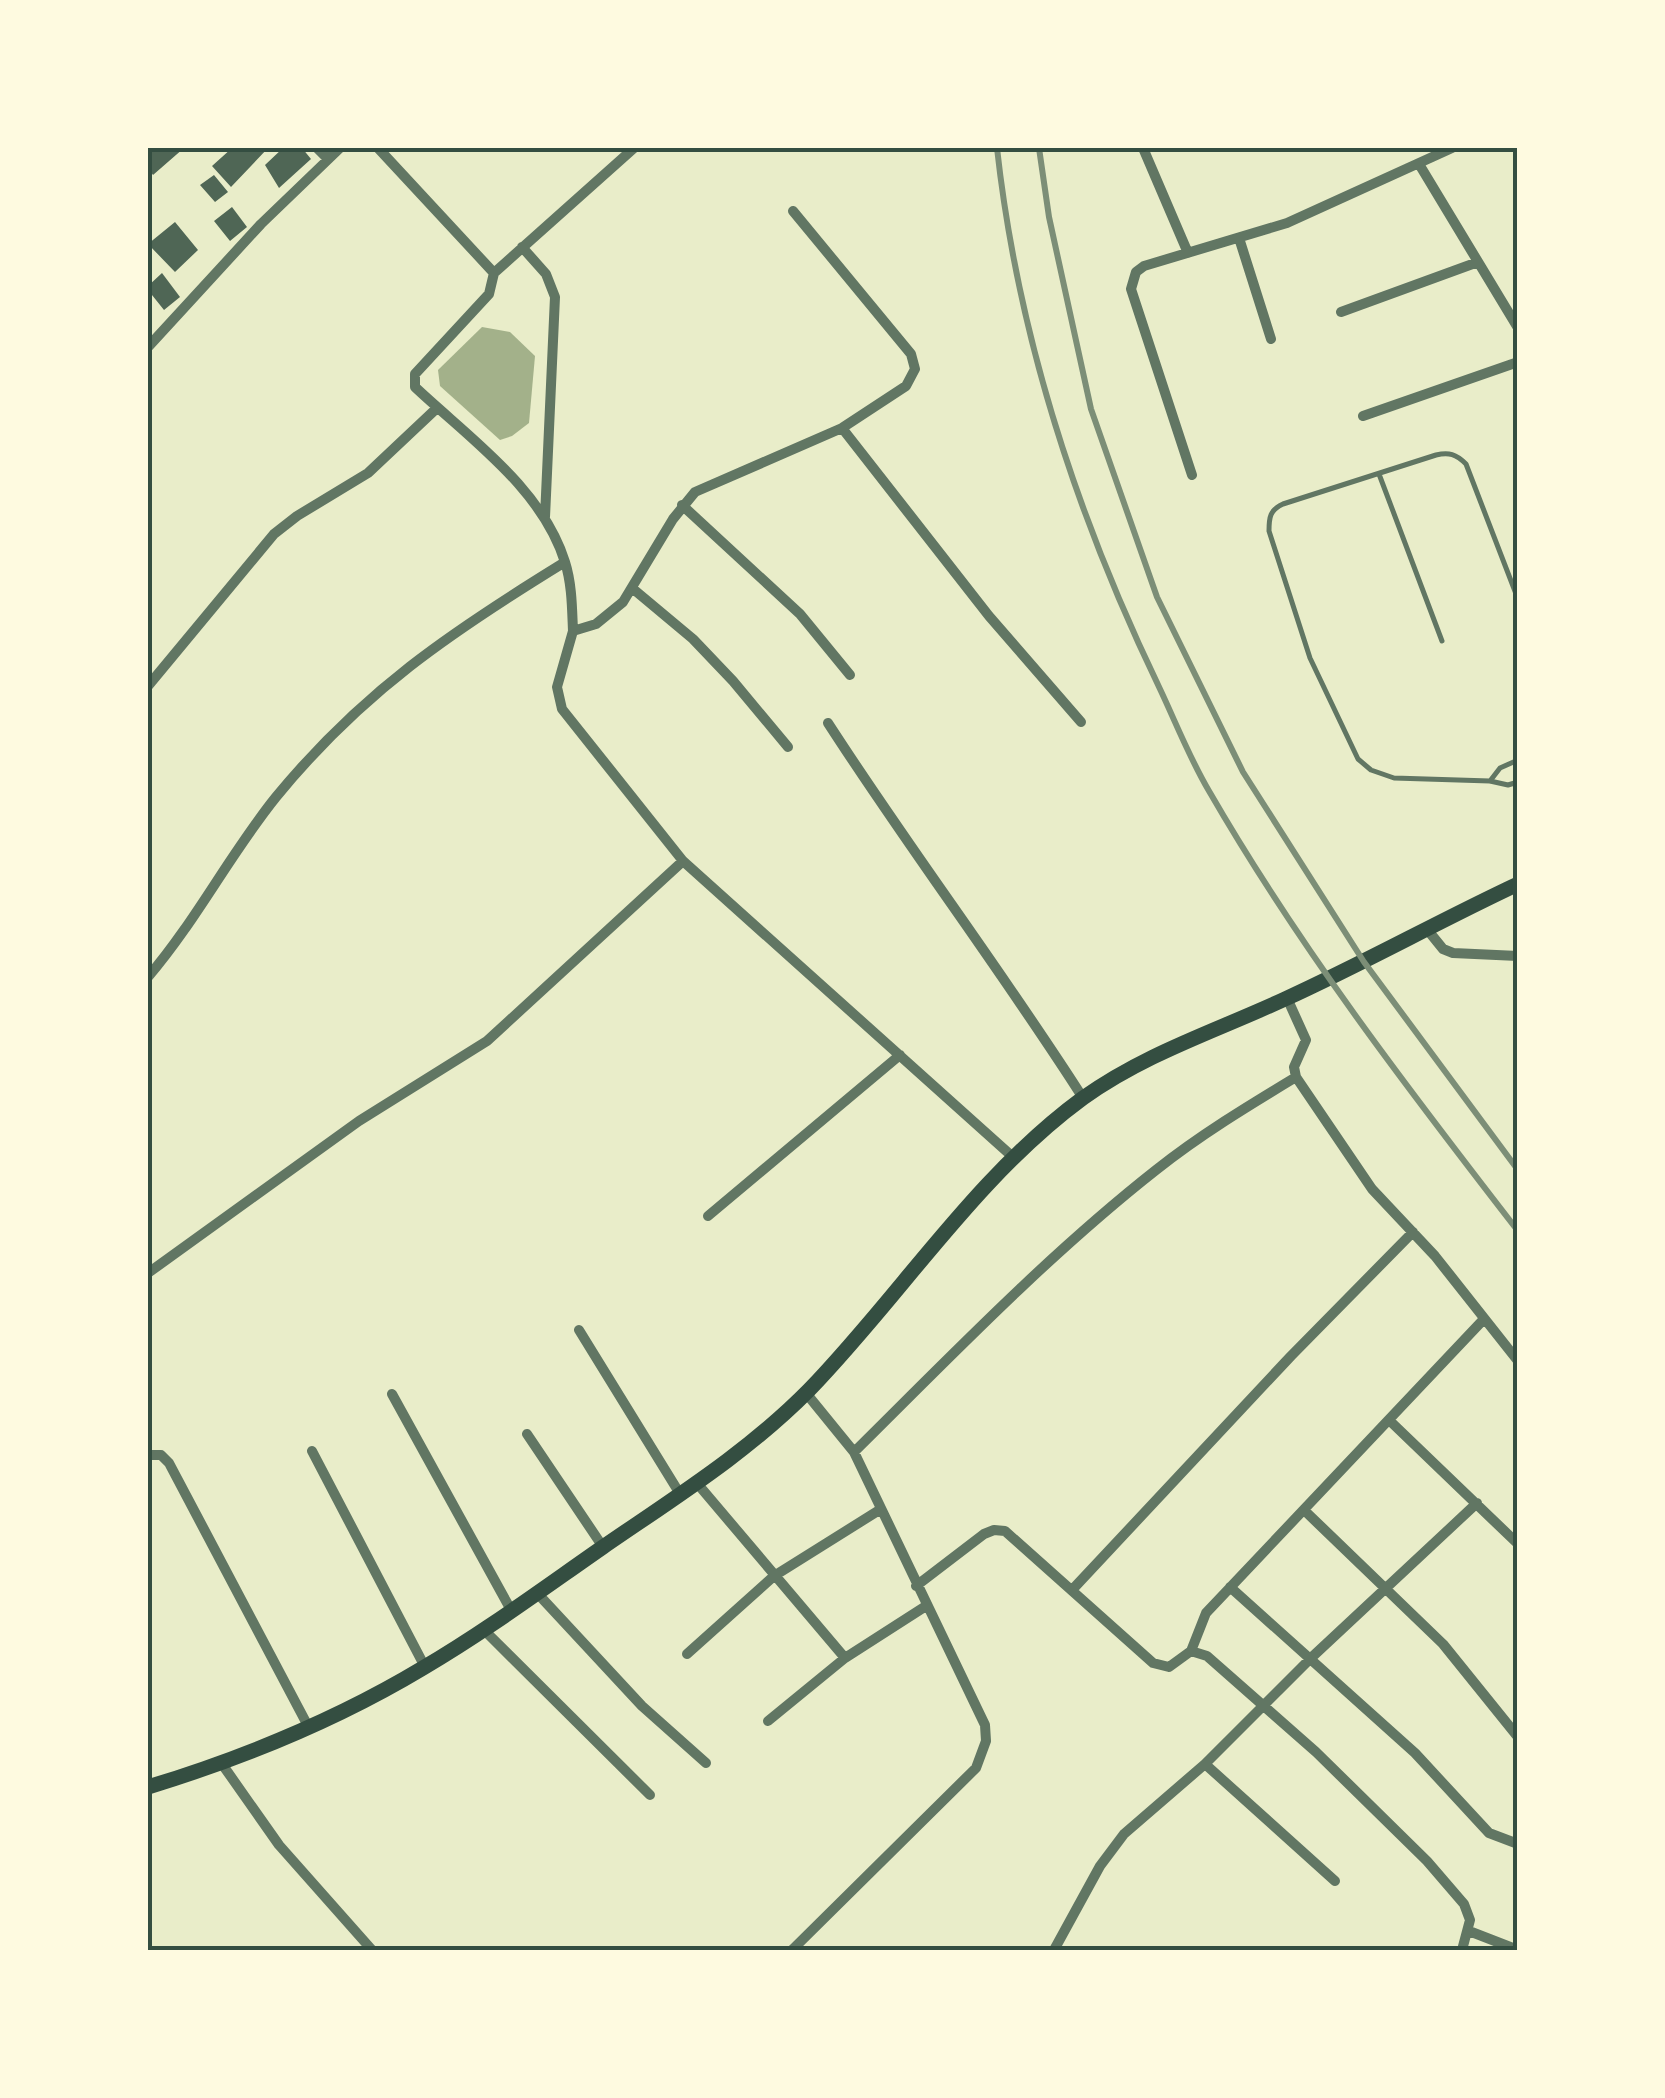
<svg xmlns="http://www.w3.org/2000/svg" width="1665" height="2098" viewBox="0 0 1665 2098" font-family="'Fira Sans Condensed',sans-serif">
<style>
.water{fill:#a3b18a}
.building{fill:#4f6655}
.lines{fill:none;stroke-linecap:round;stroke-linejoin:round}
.service{stroke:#617663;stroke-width:5}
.minor{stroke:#617663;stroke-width:10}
.trunk{stroke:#344e41;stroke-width:15}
.rail{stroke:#7c8e77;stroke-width:6}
.neatline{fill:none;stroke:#344e41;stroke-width:4}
</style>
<rect width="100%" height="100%" fill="#e9edc9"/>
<path class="water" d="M482,327l28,5 25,24 -6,67 -17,13 -12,4 -60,-54 -2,-16z"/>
<path class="building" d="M157,148h27l-31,27 -5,-7v-13z
M232,148h36l-37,39 -19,-21z
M283,148h19l9,11 -32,29 -14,-23z
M214,175l14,17 -13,10 -15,-17z
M232,207l15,20 -17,14 -16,-20z
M175,222l23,28 -23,22 -27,-28z
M162,273l18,24 -16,13 -16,-20v-4z"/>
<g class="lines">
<path class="service" d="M1379,474l63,167
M1518,599l-52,-135c-10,-10 -17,-12 -30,-9l-153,49c-13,6 -14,13 -14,27l41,127 48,101 13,11 23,8 96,3 18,4 10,-3
M1490,781l10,-13 18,-8"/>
<path class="minor" d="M317,148l11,11
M378,148l116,125 -5,21 -74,80v13c54,51 127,101 150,175 7,22 7,46 8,69
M1143,148l45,105
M1419,164l99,164
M793,211l118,143 4,15 -9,17 -64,42 -147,64 -22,27 -50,83 -27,22 -23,7 -16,56 5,22 121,152 331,297
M1239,238l32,101
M522,247l24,27 9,23 -10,220
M494,273l140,-125
M1341,312l137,-50
M148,347l113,-123 79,-76
M1363,416l155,-54
M842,428l147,188 92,106
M1192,475l-61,-186 5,-17 8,-6 143,-43 165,-75
M682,505l118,109 50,61
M632,588l61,51 40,42 55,66
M148,686l126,-152 23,-18 71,-43 69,-65
M828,723c82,127 174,248 255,375
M1426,928l17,21 10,4 65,3
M148,977c48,-56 82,-123 128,-180 86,-105 175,-165 289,-235
M1287,998l19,42 -12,27 2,10 76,112 63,67 83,105
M708,1216l192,-161
M148,1273l211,-152 128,-80 196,-180
M579,1330l101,164
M392,1394l119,216
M1390,1421l128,123
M527,1434l76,113
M312,1451l113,216
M854,1452c97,-96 194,-197 302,-282 44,-35 92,-64 140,-93
M148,1455h13l8,8 139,263
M696,1482l149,176
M1305,1511l138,133 75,93
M916,1586l68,-52 10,-4 11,1 148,132 16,4 22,-16 16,5 109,96 111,109 37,43 6,16 -8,30
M1230,1587l185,166 74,80 29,11
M1072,1590l219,-234 122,-124
M538,1594l104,112 64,57
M484,1630l166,165
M1191,1651l15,-38 278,-294
M687,1654l87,-78 107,-67
M768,1721l77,-63 81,-52
M222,1764l57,81 93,105
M1205,1764l130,117
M1469,1931l49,19
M792,1950l184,-182 10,-27 -1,-16 -131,-273 -48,-59
M1054,1950l46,-84 24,-32 81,-70 106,-106 166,-155"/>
<path class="trunk" d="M148,1787c95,-29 190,-68 275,-119 63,-37 121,-80 180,-121 71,-49 145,-95 206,-157 93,-96 165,-212 274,-292 63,-45 133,-67 202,-99 79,-36 154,-78 233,-115"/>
<path class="rail" d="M997,148c21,190 80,369 163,541 16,34 30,70 49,102 90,156 199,298 309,440
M1039,148l10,69 42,192 66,188 86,175 121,190 154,208"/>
</g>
<rect width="1665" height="2098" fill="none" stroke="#fefae0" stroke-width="300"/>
<rect x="150" y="150" width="1365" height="1798" class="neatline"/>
</svg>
